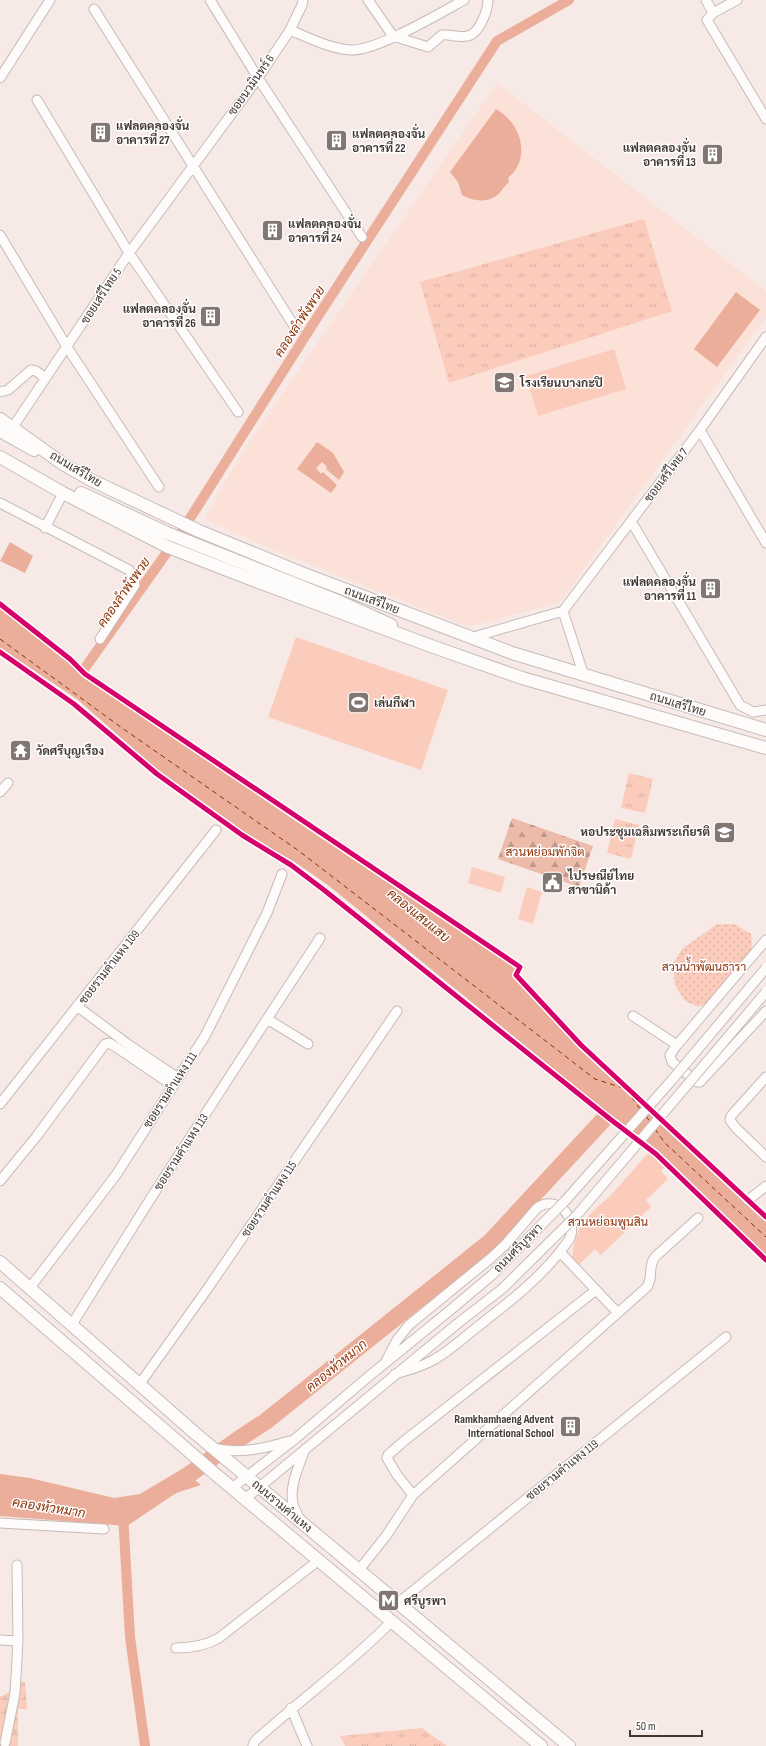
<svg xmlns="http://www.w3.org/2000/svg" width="766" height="1746" viewBox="0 0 766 1746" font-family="'Sofia Sans Condensed',Sarabun,sans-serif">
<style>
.built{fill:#fbe1d8}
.grass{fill:url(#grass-tufts)}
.forest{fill:url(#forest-firs)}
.wetland{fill:url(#wetland-marsh)}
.park{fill:#fbccbc}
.garden{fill:url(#garden-dots)}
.water{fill:#eaae9a}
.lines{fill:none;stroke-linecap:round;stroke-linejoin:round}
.canal{stroke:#eaae9a;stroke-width:10}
.river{stroke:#eaae9a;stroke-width:17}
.ferry{stroke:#8c3107;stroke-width:1;stroke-dasharray:5 4;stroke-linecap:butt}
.minor-casing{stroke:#c6bbb8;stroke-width:11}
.major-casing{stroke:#c6bbb8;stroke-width:14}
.minor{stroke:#fefcfb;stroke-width:9}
.major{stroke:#fefcfb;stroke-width:12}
.minor-bridge-casing{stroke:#c6bbb8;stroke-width:11;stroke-linecap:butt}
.minor-bridge{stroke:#fefcfb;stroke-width:9}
.cycleway-casing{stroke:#fff;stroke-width:8}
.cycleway{stroke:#d6006c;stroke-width:5}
.labels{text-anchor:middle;stroke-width:3;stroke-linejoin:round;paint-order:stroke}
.street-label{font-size:12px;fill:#433834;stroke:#fff}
.poi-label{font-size:12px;font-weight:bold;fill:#433834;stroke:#fff;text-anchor:start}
.park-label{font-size:12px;fill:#91360f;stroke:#fff}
.water-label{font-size:13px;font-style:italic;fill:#8c3107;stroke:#fff}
</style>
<defs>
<pattern id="grass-tufts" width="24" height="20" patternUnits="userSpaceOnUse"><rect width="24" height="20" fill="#fbccbc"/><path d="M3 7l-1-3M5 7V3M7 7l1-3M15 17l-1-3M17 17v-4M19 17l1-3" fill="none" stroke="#d8b0a2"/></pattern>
<pattern id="forest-firs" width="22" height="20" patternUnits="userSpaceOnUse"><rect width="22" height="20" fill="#ecbbaa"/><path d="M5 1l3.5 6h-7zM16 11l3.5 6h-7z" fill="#c1998b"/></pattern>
<pattern id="wetland-marsh" width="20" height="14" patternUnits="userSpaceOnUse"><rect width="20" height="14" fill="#fbccbc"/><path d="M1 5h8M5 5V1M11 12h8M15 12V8" fill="none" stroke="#d8b0a2"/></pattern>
<pattern id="garden-dots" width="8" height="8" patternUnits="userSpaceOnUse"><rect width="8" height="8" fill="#fbccbc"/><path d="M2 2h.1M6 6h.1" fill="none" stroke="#d8b0a2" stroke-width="1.8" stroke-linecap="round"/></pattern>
</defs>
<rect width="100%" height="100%" fill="#f7eae6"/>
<path class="built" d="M497,83l269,208v26l-206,285 -91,25 -191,-75 -74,-33 41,-71z"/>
<path class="grass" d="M644,219l28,92 -223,72 -29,-101z
M629,773l24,6 -8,34 -24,-5z
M615,819l24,6 -8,34 -24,-6z
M422,1728l25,18h-102l-5,-10z
M0,1736l18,1v9h-18z"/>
<path class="forest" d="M512,818l81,28 -14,41 -81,-28z"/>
<path class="wetland" d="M23,1681l2,2 2,26h-9v28l-18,-1v-40h3z"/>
<path class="park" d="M614,349l12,40 -88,27 -12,-40z
M296,637l152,53 -27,80 -153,-53z
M472,867l33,10 -4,16 -33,-10z
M527,887l15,5 -9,32 -15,-5z
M649,1152l16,15 -4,4 7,8 -22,21 5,7 -50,48 -6,-6 -17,17 -6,-6 1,-13 7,-21 14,-16 17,-15z"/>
<path class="garden" d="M717,924h18l16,10 1,13 -4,12 -37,42 -13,6 -13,-6 -10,-16 -2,-21 9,-15z"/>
<path class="water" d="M496,109c25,14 36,49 12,69l1,4c-5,4 -8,11 -13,14 -10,7 -24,5 -34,-1l-4,-13 -8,-10z
M736,292l24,18 -43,57 -23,-18z
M317,442l16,11 11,19 -5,8 -13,-11 1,-2 -5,-5 -6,6 5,6 2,-2 14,13 -6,8 -34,-24z
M10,542l23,14 -8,17 -25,-12z
M0,607l70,55 16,15 431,290 -3,9 66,71 186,173v36l-107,-101 -331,-270 -35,-24 -49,-26 -90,-68 -77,-68 -77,-51z
M182,1469l19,16 -25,8 -49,33 -127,-10v-42l30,4 84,20 26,-4z"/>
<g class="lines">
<path class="canal" d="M75,682l107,-151 129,-204 186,-286 72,-41
M123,1514l7,123 15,109"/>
<path class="river" d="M170,1487c32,-20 62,-45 95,-65l225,-180 128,-138"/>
<path class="ferry" d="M0,639l122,89 177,123 296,228 31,10 14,20
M646,1116l4,6
M655,1129l10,14 101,94"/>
<defs>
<path id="minor" d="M210,0l48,78 104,159
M368,0l25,36 35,11 14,-12c8,-1 17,3 25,1 12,-1 21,-26 21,-36
M706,0l7,13
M737,0l-24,13 -6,7 59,99
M94,9l202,320
M290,30c19,8 39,18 60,20 25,2 90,-37 114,-50
M0,78l50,-78
M37,100l92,153 109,159
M0,235l67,112 92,140
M0,392l8,-2 23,-20 5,1 8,6
M13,427l116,-174 129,-175 32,-48 12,-25 1,-5
M700,430l66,113
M0,503l129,67 4,7 2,8 -35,54
M631,521l109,184 13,7 13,-2
M45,528l18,-35
M470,638l93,-27
M584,676l-21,-65 137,-181 66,-93
M0,792l8,-9
M766,940l-89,105 -7,10 2,7 25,20h3l66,-71
M78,1007l51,38 49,33
M633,1016l44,29
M267,1019l53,-81
M766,1077l-35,39 -1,4 5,7 31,30
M0,1104l216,-274
M0,1181l36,-44 69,-93 4,-1 7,4 53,36
M748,1200l18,-14
M560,1252l36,38
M29,1289l87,-114 89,-139 62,-123 15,-39
M71,1326l80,-128 116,-179 41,25
M385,1363l12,-23 12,-15 82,-67 14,-13 32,-37c20,-14 41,10 33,30 -3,5 -7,10 -11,15 -23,29 -54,52 -83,75 -14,11 -27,23 -41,31 -13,8 -26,11 -40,15
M139,1385l69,-97 189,-277
M213,1448c26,6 50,1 76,-7
M232,1488l63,-49 73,-62 80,-65
M413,1495l-16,-20 -10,-17 1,-3 16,-14 192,-151 22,23
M245,1499l212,-175
M300,1519c-3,-5 -6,-10 -7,-15 -4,-18 6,-38 12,-55
M0,1523l104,6
M17,1565l1,76
M359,1570l27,-34 27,-41 234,-208c7,-11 0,-19 8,-30l43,-39
M398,1603l328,-266
M0,1640l18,1 -3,52 -10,50
M176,1648c16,0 29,-2 43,-10l100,-78
M291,1708l16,38
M253,1746l2,-5c45,-41 95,-77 137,-120"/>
<path id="major" d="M0,419l63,45 28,16 108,51 100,41 213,81 254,77
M0,431l34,19
M0,457l63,36 105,54 85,33 178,66 91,32 244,70
M81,493l86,40 171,68 53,24
M0,1262l196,172 373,312
M0,1288l214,185 327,273"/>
</defs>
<use href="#minor" class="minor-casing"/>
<use href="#major" class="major-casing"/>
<use href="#minor" class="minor"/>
<use href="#major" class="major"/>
<defs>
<path id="minor-bridge" d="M448,1312l44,-37 73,-74 107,-121 94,-112
M457,1324l45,-35 75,-74 189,-223"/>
</defs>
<use href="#minor-bridge" class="minor-bridge-casing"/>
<use href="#minor-bridge" class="minor-bridge"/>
<defs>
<path id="cycleway" d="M0,604l70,55 15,15 435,293 -4,8 65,70 185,172
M0,652l74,52 83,70 85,61 49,30 33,25 286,229 46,35 110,106"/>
</defs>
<use href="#cycleway" class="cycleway-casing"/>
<use href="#cycleway" class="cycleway"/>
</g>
<defs>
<symbol id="building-square" viewBox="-11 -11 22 22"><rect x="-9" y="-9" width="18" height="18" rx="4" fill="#827672" stroke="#fff"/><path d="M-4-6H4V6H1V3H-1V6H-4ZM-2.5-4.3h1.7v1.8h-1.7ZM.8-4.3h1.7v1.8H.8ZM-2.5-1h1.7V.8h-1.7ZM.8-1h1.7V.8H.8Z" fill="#fff"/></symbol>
<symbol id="school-square" viewBox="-11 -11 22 22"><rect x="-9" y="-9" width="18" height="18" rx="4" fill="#827672" stroke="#fff"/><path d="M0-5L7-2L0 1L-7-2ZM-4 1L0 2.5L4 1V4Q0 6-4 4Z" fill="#fff"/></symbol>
<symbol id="stadium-square" viewBox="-11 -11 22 22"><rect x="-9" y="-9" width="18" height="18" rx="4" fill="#827672" stroke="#fff"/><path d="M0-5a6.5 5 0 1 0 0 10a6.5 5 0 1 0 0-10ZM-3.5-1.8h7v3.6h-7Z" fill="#fff"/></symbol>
<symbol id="temple-square" viewBox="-11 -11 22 22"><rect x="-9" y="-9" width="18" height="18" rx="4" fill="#827672" stroke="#fff"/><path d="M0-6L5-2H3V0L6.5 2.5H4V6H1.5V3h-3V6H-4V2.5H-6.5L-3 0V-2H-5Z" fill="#fff"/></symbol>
<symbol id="university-square" viewBox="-11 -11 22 22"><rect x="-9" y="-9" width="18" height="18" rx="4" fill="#827672" stroke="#fff"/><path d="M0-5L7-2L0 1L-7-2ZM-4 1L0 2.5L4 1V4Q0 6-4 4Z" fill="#fff"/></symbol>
<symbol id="civic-square" viewBox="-11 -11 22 22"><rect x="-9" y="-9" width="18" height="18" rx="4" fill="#827672" stroke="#fff"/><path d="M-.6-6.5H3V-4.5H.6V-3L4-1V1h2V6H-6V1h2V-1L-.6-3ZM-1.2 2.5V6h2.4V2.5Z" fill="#fff"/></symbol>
<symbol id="metro-square" viewBox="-11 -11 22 22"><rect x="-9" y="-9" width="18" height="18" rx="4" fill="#827672" stroke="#fff"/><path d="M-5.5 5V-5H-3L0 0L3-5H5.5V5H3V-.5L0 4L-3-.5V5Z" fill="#fff"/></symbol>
</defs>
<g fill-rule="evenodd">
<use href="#building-square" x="88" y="120" width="25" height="25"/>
<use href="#building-square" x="324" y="128" width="25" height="25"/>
<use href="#building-square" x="700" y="142" width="25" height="25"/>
<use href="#building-square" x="260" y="218" width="25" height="25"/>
<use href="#building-square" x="198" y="304" width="25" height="25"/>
<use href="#school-square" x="492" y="370" width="25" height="25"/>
<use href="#building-square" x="698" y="576" width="25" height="25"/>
<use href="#stadium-square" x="346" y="690" width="25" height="25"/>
<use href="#temple-square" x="8" y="738" width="25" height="25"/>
<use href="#university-square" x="712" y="820" width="25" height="25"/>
<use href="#civic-square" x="540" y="870" width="25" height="25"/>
<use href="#building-square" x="558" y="1414" width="25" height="25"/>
<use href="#metro-square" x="376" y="1588" width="25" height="25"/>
</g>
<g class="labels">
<g class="street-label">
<text transform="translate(251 85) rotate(-55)" y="4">ซอยนวมินทร์ 6</text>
<text transform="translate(101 296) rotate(-57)" y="4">ซอยเสรีไทย 5</text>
<text transform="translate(76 469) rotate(31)" y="4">ถนนเสรีไทย</text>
<text transform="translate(666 475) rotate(-53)" y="4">ซอยเสรีไทย 7</text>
<text transform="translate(372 600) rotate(21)" y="4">ถนนเสรีไทย</text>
<text transform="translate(678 704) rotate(17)" y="4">ถนนเสรีไทย</text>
<text transform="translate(109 967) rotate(-52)" y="4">ซอยรามคำแหง 109</text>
<text transform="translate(170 1090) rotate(-57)" y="4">ซอยรามคำแหง 111</text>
<text transform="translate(181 1152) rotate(-57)" y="4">ซอยรามคำแหง 113</text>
<text transform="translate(269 1199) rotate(-56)" y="4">ซอยรามคำแหง 115</text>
<text transform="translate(518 1248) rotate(-45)" y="4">ถนนศรีบูรพา</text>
<text transform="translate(562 1470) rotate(-39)" y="4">ซอยรามคำแหง 119</text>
<text transform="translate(282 1506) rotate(40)" y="4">ถนนรามคำแหง</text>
</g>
<g class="poi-label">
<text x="116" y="130">แฟลตคลองจั่น<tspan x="116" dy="14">อาคารที่ 27</tspan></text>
<text x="352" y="138">แฟลตคลองจั่น<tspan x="352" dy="14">อาคารที่ 22</tspan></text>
<text x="696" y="152" text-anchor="end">แฟลตคลองจั่น<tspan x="696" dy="14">อาคารที่ 13</tspan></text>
<text x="288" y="228">แฟลตคลองจั่น<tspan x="288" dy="14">อาคารที่ 24</tspan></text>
<text x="196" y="313" text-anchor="end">แฟลตคลองจั่น<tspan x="196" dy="14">อาคารที่ 26</tspan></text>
<text x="520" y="387">โรงเรียนบางกะปิ</text>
<text x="696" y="586" text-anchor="end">แฟลตคลองจั่น<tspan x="696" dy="14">อาคารที่ 11</tspan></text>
<text x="374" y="707">เล่นกีฬา</text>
<text x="36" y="755">วัดศรีบุญเรือง</text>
<text x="710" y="836" text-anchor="end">หอประชุมเฉลิมพระเกียรติ</text>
<text x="568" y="880">ไปรษณีย์ไทย<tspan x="568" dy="14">สาขานิด้า</tspan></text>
<text x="554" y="1423" text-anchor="end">Ramkhamhaeng Advent<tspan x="554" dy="14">International School</tspan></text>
<text x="404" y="1605">ศรีบูรพา</text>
</g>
<g class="park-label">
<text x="545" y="856">สวนหย่อมพักจิต</text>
<text x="704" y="971">สวนน้ำพัฒนธารา</text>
<text x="608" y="1226">สวนหย่อมพูนสิน</text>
</g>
<g class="water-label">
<text transform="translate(299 321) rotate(-57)" y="5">คลองลำพังพวย</text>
<text transform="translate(123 592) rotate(-55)" y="5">คลองลำพังพวย</text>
<text transform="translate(419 915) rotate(39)" y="5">คลองแสนแสบ</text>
<text transform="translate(336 1365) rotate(-39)" y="5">คลองหัวหมาก</text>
<text transform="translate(49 1507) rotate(9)" y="5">คลองหัวหมาก</text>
</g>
</g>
<path d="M630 1730v6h72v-6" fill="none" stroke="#433834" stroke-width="2"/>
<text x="636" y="1730" font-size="12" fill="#433834" stroke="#ffffff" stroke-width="3" paint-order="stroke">50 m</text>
</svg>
